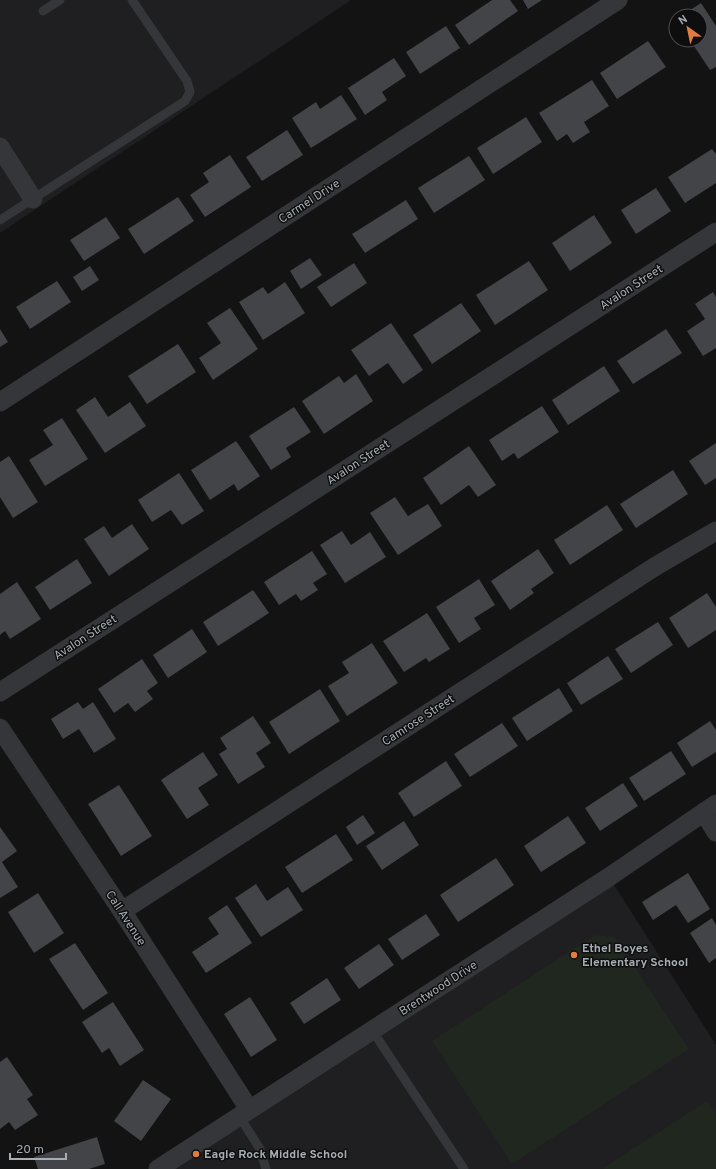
<svg xmlns="http://www.w3.org/2000/svg" width="716" height="1169" viewBox="0 0 716 1169" font-family="Overpass,sans-serif">
<style>
.built{fill:#1f1f21}
.green{fill:#20271f}
.building{fill:#424447}
.lines{fill:none;stroke-linecap:round;stroke-linejoin:round}
.lane{stroke:#343639;stroke-width:9}
.street{stroke:#343639;stroke-width:19}
.poi-dot{fill:#e07c3f;stroke:#0e0e0f;stroke-width:1.5}
.labels{text-anchor:middle;stroke-width:3;stroke-linejoin:round;paint-order:stroke}
.street-label{font-size:12px;fill:#a6aeb3;stroke:#0e0e0f}
.poi-label{font-size:12px;font-weight:bold;fill:#a6aeb3;stroke:#0e0e0f;text-anchor:start}
</style>
<rect width="100%" height="100%" fill="#131314"/>
<path class="built" d="M0,0h351l-351,233z
M609,877l107,168v124h-557z"/>
<path class="green" d="M595,935l20,2 74,112 -177,115 -80,-123z
M707,1101l9,14v54h-114z"/>
<path class="building" d="M492,0h18l8,11 -49,34 -14,-20z
M523,0h19l-14,9z
M701,3l15,23v41l-6,3 -20,-30h10v-24h-19z
M446,26l14,22 -40,26 -14,-22z
M648,41l18,26 -49,32 -17,-26z
M394,58l12,18 -24,16 5,8 -22,15 -17,-27z
M592,80l17,26 -25,16 6,10 -17,11 -6,-9 -10,7 -18,-28z
M341,95l16,24 -46,29 -19,-30 24,-16 4,7z
M526,117l16,25 -49,32 -16,-26z
M287,130l16,25 -41,26 -16,-24z
M712,149l4,5v29l-31,20 -17,-26z
M230,155l21,32 -46,30 -15,-22 19,-13 -6,-9z
M469,156l16,24 -51,33 -16,-25z
M656,188l15,23 -35,23 -15,-24z
M178,197l16,24 -50,33 -16,-25z
M406,200l12,19 -53,34 -13,-19z
M594,215l18,28 -42,28 -18,-28z
M106,217l14,21 -36,23 -14,-21z
M310,258l12,17 -21,14 -11,-18z
M529,261l19,29 -53,35 -19,-30z
M354,263l13,20 -36,24 -14,-20z
M90,266l9,14 -17,11 -9,-14z
M57,281l14,21 -41,27 -14,-22z
M285,282l20,31 -42,27 -24,-38 24,-15 5,7z
M713,292l3,5v51l-13,8 -16,-25 18,-12 -10,-15z
M461,303l20,28 -49,33 -19,-29z
M230,308l28,41 -45,31 -14,-22 22,-15 -14,-20z
M391,323l32,47 -20,14 -15,-21 -19,13 -18,-26z
M0,329l8,13 -8,5z
M666,329l16,24 -49,31 -16,-23z
M178,344l18,28 -49,32 -19,-28z
M604,366l16,25 -52,34 -16,-25z
M356,374l17,27 -49,33 -22,-33 37,-25 5,7z
M95,397l13,20 22,-15 16,24 -41,27 -29,-43z
M542,406l17,26 -41,27 -4,-6 -12,8 -13,-21z
M294,407l17,25 -25,16 5,9 -20,13 -22,-34z
M62,418l26,41 -43,27 -16,-26 24,-15 -10,-15z
M236,441l24,35 -22,15 -4,-7 -24,16 -19,-30z
M716,443v35l-11,7 -16,-24z
M469,446l27,39 -18,12 -9,-12 -28,20 -18,-27z
M9,456l29,46 -25,16 -13,-21v-35z
M673,470l15,24 -52,34 -16,-24z
M179,473l25,38 -22,14 -11,-15 -19,12 -14,-22z
M395,497l13,19 20,-12 14,22 -44,29 -28,-42z
M607,505l16,25 -53,35 -16,-25z
M132,524l17,25 -40,27 -25,-37 20,-13 8,12z
M342,531l9,14 19,-13 16,25 -41,26 -25,-38z
M538,549l16,24 -23,16 3,4 -24,17 -19,-29z
M312,551l15,23 -14,9 5,7 -17,11 -5,-7 -17,11 -15,-23z
M77,559l15,24 -42,27 -15,-23z
M479,579l16,26 -21,13 7,11 -22,14 -23,-36z
M17,582l24,37 -31,20 -5,-8 -5,4v-41z
M253,590l16,23 -51,33 -15,-24z
M707,593l9,14v23l-28,18 -19,-30z
M427,613l23,36 -21,13 -3,-4 -22,14 -21,-31z
M658,622l15,23 -42,28 -16,-24z
M192,629l15,23 -39,26 -15,-23z
M372,643l26,40 -51,33 -19,-30 21,-13 -7,-11z
M608,656l15,23 -42,26 -14,-22z
M142,659l16,24 -11,8 6,8 -18,13 -7,-9 -14,10 -16,-24z
M559,688l14,23 -46,30 -15,-23z
M320,689l20,32 -51,33 -20,-32z
M78,702l5,7 10,-7 23,37 -22,14 -15,-24 -16,10 -12,-20z
M253,716l18,27 -15,10 9,14 -27,17 -19,-30 8,-5 -7,-11z
M710,721l6,9v22l-24,15 -15,-24z
M502,723l16,23 -48,31 -16,-23z
M671,751l15,23 -42,27 -15,-23z
M203,752l15,23 -20,13 11,17 -22,14 -26,-39z
M446,761l16,25 -48,31 -16,-24z
M623,783l15,23 -38,25 -15,-23z
M119,785l33,51 -31,20 -33,-52z
M363,815l12,18 -18,12 -11,-18z
M568,816l18,27 -45,29 -17,-26z
M404,821l15,24 -37,25 -16,-24z
M0,827l17,24 -15,11 16,25 -18,11z
M336,834l17,26 -51,33 -17,-26z
M496,858l18,27 -56,37 -18,-27z
M688,873l22,36 -22,14 -12,-18 -23,15 -11,-18z
M256,884l11,17 21,-14 15,23 -42,27 -26,-39z
M38,893l26,40 -30,20 -26,-41z
M227,905l25,38 -46,30 -14,-21 27,-18 -11,-16z
M426,914l14,21 -38,25 -14,-21z
M712,918l4,7v33l-7,5 -19,-30z
M75,943l33,50 -25,17 -34,-51z
M379,944l15,21 -35,24 -15,-21z
M327,978l14,22 -37,24 -14,-21z
M250,997l27,43 -26,17 -27,-43z
M113,1002l31,48 -24,16 -11,-18 -7,5 -20,-31z
M7,1057l26,38 -6,4 11,16 -23,15 -6,-8 -9,7v-67z
M143,1080l28,19 -30,42 -27,-20z
M97,1137l8,27 -16,5h-51l-4,-12z"/>
<g class="lines">
<path class="lane" d="M43,11l17,-11
M0,220l185,-119 5,-9 -3,-11 -55,-81
M372,1030l92,139
M239,1116l21,33 6,20"/>
<path class="street" d="M0,147l33,52
M0,402l618,-402
M0,692l716,-460
M0,728l122,183 127,198
M704,812l12,20
M122,911l534,-345 60,-35
M158,1169l451,-292 107,-73"/>
</g>
<g class="poi-dot">
<circle cx="574" cy="955" r="4"/>
<circle cx="196" cy="1154" r="4"/>
</g>
<g class="labels">
<g class="street-label">
<text transform="translate(309 201) rotate(-33)" y="4">Carmel Drive</text>
<text transform="translate(631 287) rotate(-33)" y="4">Avalon Street</text>
<text transform="translate(358 462) rotate(-33)" y="4">Avalon Street</text>
<text transform="translate(85 637) rotate(-33)" y="4">Avalon Street</text>
<text transform="translate(418 720) rotate(-33)" y="4">Camrose Street</text>
<text transform="translate(126 918) rotate(57)" y="4">Call Avenue</text>
<text transform="translate(438 988) rotate(-33)" y="4">Brentwood Drive</text>
</g>
<g class="poi-label">
<text x="582" y="952">Ethel Boyes<tspan x="582" dy="14">Elementary School</tspan></text>
<text x="204" y="1158">Eagle Rock Middle School</text>
</g>
</g>
<g transform="translate(688 28) rotate(327)"><circle r="19" fill="#0e0e0f" stroke="#4b4e51"/>
<path d="M0-3L7 15L0 10L-7 15Z" fill="#e07c3f"/>
<text y="-6" font-size="11" font-weight="bold" text-anchor="middle" fill="#a6aeb3">N</text>
</g>
<path d="M10 1153v6h56v-6" fill="none" stroke="#a6aeb3" stroke-width="2"/>
<text x="16" y="1153" font-size="12" fill="#a6aeb3" stroke="#0e0e0f" stroke-width="3" paint-order="stroke">20 m</text>
</svg>
